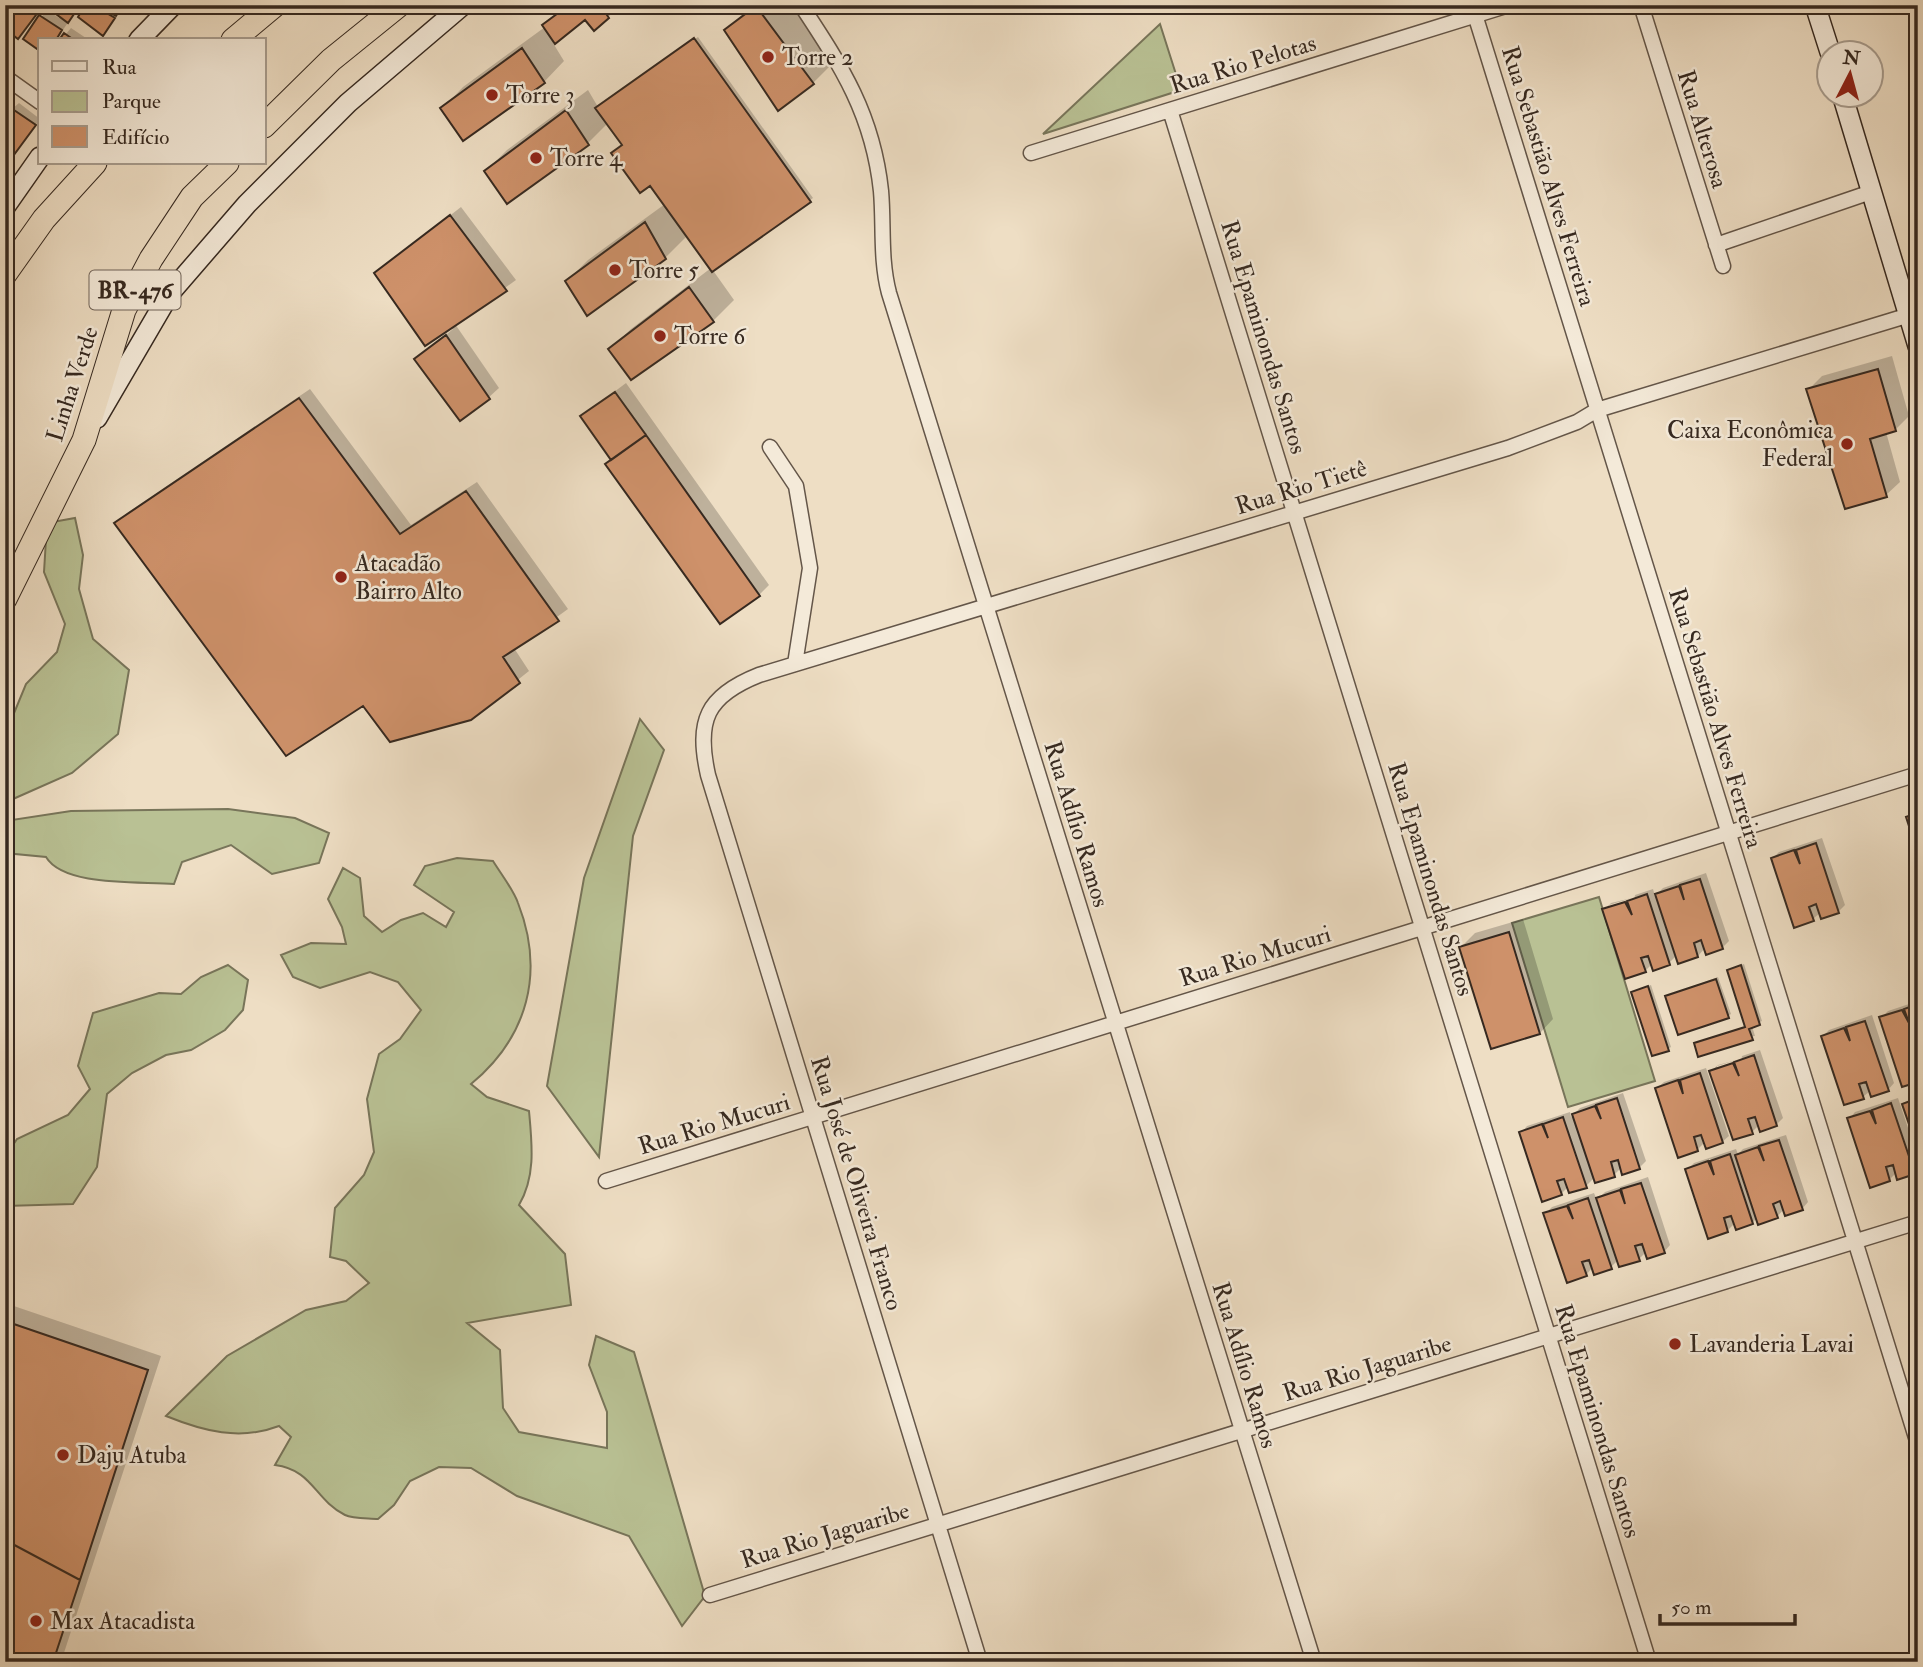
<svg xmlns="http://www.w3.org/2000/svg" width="1923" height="1667" viewBox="0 0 1923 1667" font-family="'IM FELL Double Pica',serif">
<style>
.green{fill:#b9c194;stroke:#78755a;stroke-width:2}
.shadow{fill:#0003;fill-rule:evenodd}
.building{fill:#ce916a;stroke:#362920;stroke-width:2}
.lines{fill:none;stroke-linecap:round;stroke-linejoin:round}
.minor-casing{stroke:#645649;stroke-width:17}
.secondary-casing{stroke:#362920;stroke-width:22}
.trunk-casing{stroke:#362920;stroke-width:25}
.minor{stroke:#f4ead9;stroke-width:14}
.secondary{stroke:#f4ead9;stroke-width:19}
.trunk{stroke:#eedec4;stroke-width:23}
.poi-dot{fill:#8f2418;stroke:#f4ead9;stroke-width:2.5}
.labels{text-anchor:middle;stroke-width:5;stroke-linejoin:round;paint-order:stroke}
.shield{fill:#f4ead9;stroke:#6f6358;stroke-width:2}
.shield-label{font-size:23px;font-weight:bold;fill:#362920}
.poi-label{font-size:24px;fill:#362920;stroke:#f4ead9;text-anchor:start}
.street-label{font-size:24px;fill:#362920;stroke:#f4ead9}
</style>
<rect width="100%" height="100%" fill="#eedec4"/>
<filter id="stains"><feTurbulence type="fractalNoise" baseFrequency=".00286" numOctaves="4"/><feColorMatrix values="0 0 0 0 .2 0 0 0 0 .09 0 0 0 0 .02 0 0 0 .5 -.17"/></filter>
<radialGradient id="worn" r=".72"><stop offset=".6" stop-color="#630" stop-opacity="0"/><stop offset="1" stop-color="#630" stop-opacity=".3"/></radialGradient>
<path class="green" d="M1160,24l21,66 -138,44z
M75,518l8,37 -4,34 14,50 36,31 -11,64 -46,39 -59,26 -8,-5v-59l21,-51 31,-32 8,-28 -21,-52 3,-49z
M640,719l24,31 -31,86 -34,321 -52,-71 37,-208z
M228,809l67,9 34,15 -10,30 -47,11 -41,-29 -49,17 -8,22c-34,-3 -110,3 -128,-27l-41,-4v-32l66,-10z
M457,858l36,3c8,13 20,28 25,42 27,69 10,134 -47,181l16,13 42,14c3,33 7,65 -10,94l46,49 6,51 -104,18 33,27 3,58 16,24 88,16v-36l-18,-47 7,-29 38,16 71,244 -23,30 -53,-90 -112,-40 -46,-28 -32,-1 -29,14 -16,24 -16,14c-10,-1 -25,0 -33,-4 -31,-16 -32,-45 -70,-50l16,-28 -12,-11c-39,15 -76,5 -113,-10l61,-60 79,-46 40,-9 23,-18 -23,-22 -16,-4 5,-49 29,-33 10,-23 -7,-53 12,-45 21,-15 21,-29 -23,-28 -28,-10 -50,16 -27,-11 -12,-22 30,-12 35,1 -4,-17 -14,-28 15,-31 17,10 4,38 18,16 19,-12 22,-7 23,14 8,-15 -40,-27 11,-19z
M1599,897l56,184 -87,26 -56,-184z
M228,965l20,15 -5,30 -18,20 -34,20 -25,5 -34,18 -25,21 -10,73 -24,37 -68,2v-49l12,-18 51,-24 22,-26 -12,-23 15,-53 66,-20 22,1 20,-17z"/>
<path class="shadow" d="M9,5h27l5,3 -17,23 -19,-4v-16z
M47,5h33l-24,35h-16v8l-15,-10 22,-28 12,8 2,-3z
M87,5h36l-20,29z
M569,5h42l3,6 -6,6 -23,1 -32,25 11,18 -20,21 -101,26 20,-21 82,-60z
M752,5h40l42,57 -21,21 -87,-53z
M71,28l18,12h-28z
M698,37l115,161 -101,71 22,31 -21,21 -103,28 21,-20 80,-61 -23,-33 -23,23 -98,23 21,-21 77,-56 -57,-81 -21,21 -101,27 21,-21 81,-60 10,17z
M5,93l10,6 -10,12z
M19,103l21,16 -30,41 2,-51z
M461,207l55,73 -61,44 44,64 -11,10 -72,-38 37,-31 -77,-56z
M1892,356l17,60 -14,14 -9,2 14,50 -14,13 -78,-105 14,-14z
M626,383l143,202 -10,10 -146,-136 -31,-43z
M310,389l101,136 66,-43 91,127 -54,39 15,23 -59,47 -106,-15 -247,-180 10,-10z
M1822,838l23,67 -7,7h-17l-8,7 -18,7 -22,-68 6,-6z
M1706,873l23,68 -7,7h-17l-7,8 -21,-1 -8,8 -17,1 -7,7 -41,-61 7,-7 21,-5 -23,7v4l25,-8 1,-6 18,-6 2,7 8,-8z
M1523,919l30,100 -13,14 -79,-86 14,-14z
M1744,964l18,57 -10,5 3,10 -59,8 50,-18 -17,-56z
M1718,977l13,37 -3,2 -61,-20z
M1651,985l20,62 -3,2 -35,-57z
M1918,1001v79l-37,-62 7,-7z
M1872,1015l22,68 -6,7h-17l-8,7 -40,-61 6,-6z
M1760,1050l23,68 -7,7h-17l-7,7 -41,-61 7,-6 22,-6 -23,7v4l24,-8 1,-6z
M1706,1068l23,68 -7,6h-17l-8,8 -40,-62 7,-6z
M1623,1093l23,68 -7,7 -17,-1 -8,8 -19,2 -9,9h-17l-8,8 -40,-61 6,-7 43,-14 1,5 9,-9z
M1918,1095v50l-14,-41z
M1898,1098l20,60v10l-4,4h-17l-8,8 -40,-61 6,-7z
M1786,1135l22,67 -6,7h-18l-7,8 -20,1 -5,5h-17l-8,8 -40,-61 7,-7 42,-14 2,5 5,-5zM1709,1159h2l6,17 -6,1z
M1648,1177l22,68 -6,7h-18l-7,7h-20l-8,8h-18l-7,8 -41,-61 7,-7 42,-14 3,7 8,-8z
M5,1303l156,53 -100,306h-56z"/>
<path class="building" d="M7,5h14l15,10 -18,24 -13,-10z
M44,5h36l-12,18z
M85,5h8l22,13 -12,18 -25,-19z
M97,5h26l-7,11z
M569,5h31l9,13 -15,13 -9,-11 -30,24 -13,-19z
M708,5h15l-10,7z
M1908,5h10v31z
M756,6l58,78 -36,27 -54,-81z
M39,15l23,15 -6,10h-16v11l-17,-12z
M64,33l10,7h-15z
M694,38l117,164 -99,70 -62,-86 -10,7 -29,-40 11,-8 -27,-37z
M522,48l23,35 -82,58 -23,-33z
M11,108l25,17 -31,42v-51z
M566,110l23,35 -82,59 -23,-33z
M450,215l57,76 -82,55 -51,-73z
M645,222l21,37 -79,57 -22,-35z
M689,287l25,35 -83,58 -23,-31z
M446,335l44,64 -30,22 -46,-62z
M1878,369l18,62 -26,8 17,58 -42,12 -39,-120z
M615,392l31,43 -35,25 -31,-44z
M299,398l101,136 66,-43 93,130 -56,36 17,26 -49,37 -81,22 -27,-36 -77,50 -172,-233z
M646,435l114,161 -40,28 -115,-160z
M1918,813v41l-12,-37z
M1816,843l23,70 -18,6 -5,-15 -7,3 5,14 -20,7 -23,-70 23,-8 6,14 -4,-14z
M1700,879l23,70 -17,6 -5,-15 -7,3 4,14 -20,7 -23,-70 24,-8 5,14 -4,-15z
M1647,894l23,71 -17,6 -5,-15 -7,2 5,14 -21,7 -23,-70 23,-7 7,13 -5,-14z
M1509,932l31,102 -49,15 -32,-102z
M1741,965l19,60 -11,4 4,11 -55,17 -4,-14 51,-16 -18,-57z
M1716,979l13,39 -51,17 -13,-39z
M1648,986l21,65 -17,5 -21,-64z
M1918,1004v78l-16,5 -23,-70 23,-7 7,13 -5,-14z
M1865,1021l24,70 -18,6 -5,-15 -7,2 5,15 -20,6 -23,-69 23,-8 6,13 -4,-14z
M1754,1055l23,71 -17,6 -5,-15 -7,2 5,15 -20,6 -24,-69 24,-8 6,13 -5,-14z
M1700,1073l23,70 -17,6 -5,-14 -7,2 4,14 -20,7 -23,-70 23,-8 5,14 -3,-14z
M1617,1098l23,71 -18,6 -4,-15 -7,2 4,15 -20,6 -23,-69 23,-8 6,13 -5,-14z
M1918,1098v52l-16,-46z
M1891,1103l24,71 -18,6 -4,-15 -7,2 4,14 -20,7 -23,-70 23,-7 6,13 -4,-14z
M1563,1117l24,71 -18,5 -5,-14 -7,2 5,14 -20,7 -23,-70 23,-8 6,14 -5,-14z
M1779,1140l24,70 -18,6 -5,-15 -7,3 5,14 -20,7 -23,-70 23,-8 6,14 -5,-15z
M1730,1154l23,70 -17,6 -5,-14 -7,2 4,14 -20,7 -23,-70 23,-8 6,14 -4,-14z
M1641,1183l24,70 -18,6 -5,-15 -7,2 5,15 -21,6 -23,-69 24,-8 5,14 -4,-15z
M1588,1198l24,71 -18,6 -5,-15 -7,2 5,14 -20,7 -24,-70 24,-7 6,13 -5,-14z
M5,1321l143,49 -68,210 -75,-40z
M5,1540l75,40 -27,82h-48z"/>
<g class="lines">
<defs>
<path id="minor" d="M801,5c41,62 72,110 80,186 3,34 -1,68 8,102l425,1369
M1472,5l446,1439
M1641,5l82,261
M5,77l35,25
M1170,110l479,1552
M1031,153l478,-148
M1716,245l155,-53
M770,447l26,39 14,82 -15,96
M606,1181l1312,-407
M710,1595l1208,-373
M980,1662l-272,-887c-12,-54 -2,-79 51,-100l749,-227 69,-26 20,-12 319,-97"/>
<path id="secondary" d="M1815,5l15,47
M139,40l34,-35
M1842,94l76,252
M5,207l35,-50
M97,418l73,-125 77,-89 101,-101 115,-98"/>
<path id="trunk" d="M233,40l42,-35
M264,126l67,-66 68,-55
M5,274l39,-55 51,-56
M5,599l79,-159 40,-130 27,-51 41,-62 35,-34"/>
</defs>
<use href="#minor" class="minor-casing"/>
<use href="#secondary" class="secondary-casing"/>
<use href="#trunk" class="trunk-casing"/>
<use href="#minor" class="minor"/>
<use href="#secondary" class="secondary"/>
<use href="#trunk" class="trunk"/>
</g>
<g class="poi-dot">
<circle cx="768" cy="57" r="7"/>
<circle cx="492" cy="95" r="7"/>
<circle cx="536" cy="158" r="7"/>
<circle cx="615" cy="270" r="7"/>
<circle cx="660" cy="336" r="7"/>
<circle cx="1847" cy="444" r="7"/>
<circle cx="341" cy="577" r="7"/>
<circle cx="1675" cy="1344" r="7"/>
<circle cx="63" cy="1455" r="7"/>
<circle cx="36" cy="1621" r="7"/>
</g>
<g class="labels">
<rect class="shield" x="89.5" y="270.5" width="91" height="39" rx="5"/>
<g class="shield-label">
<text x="135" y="298">BR-476</text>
</g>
<g class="poi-label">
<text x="782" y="65">Torre 2</text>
<text x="506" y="103">Torre 3</text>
<text x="550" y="166">Torre 4</text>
<text x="629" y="278">Torre 5</text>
<text x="674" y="344">Torre 6</text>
<text x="1833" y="438" text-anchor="end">Caixa Econômica<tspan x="1833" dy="28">Federal</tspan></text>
<text x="355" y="571">Atacadão<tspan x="355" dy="28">Bairro Alto</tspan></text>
<text x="1689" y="1352">Lavanderia Lavai</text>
<text x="77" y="1463">Daju Atuba</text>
<text x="50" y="1629">Max Atacadista</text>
</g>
<g class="street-label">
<text transform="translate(1243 64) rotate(-17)" y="8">Rua Rio Pelotas</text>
<text transform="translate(1703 129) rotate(73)" y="8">Rua Alterosa</text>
<text transform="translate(1549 176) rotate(73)" y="8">Rua Sebastião Alves Ferreira</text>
<text transform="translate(1264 337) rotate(73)" y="8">Rua Epaminondas Santos</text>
<text transform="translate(72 384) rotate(-72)" y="8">Linha Verde</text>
<text transform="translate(1301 487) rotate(-17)" y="8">Rua Rio Tietê</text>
<text transform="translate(1716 718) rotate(73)" y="8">Rua Sebastião Alves Ferreira</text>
<text transform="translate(1077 824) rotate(73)" y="8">Rua Adílio Ramos</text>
<text transform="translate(1431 879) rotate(73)" y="8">Rua Epaminondas Santos</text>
<text transform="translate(1255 956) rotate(-17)" y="8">Rua Rio Mucuri</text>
<text transform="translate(714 1124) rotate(-17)" y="8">Rua Rio Mucuri</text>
<text transform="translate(857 1183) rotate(73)" y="8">Rua José de Oliveira Franco</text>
<text transform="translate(1245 1365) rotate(73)" y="8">Rua Adílio Ramos</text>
<text transform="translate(1367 1368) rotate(-17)" y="8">Rua Rio Jaguaribe</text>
<text transform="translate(1598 1421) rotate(73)" y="8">Rua Epaminondas Santos</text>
<text transform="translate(825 1535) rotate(-17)" y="8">Rua Rio Jaguaribe</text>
</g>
</g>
<rect width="1923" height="1667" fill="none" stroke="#eedec4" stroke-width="28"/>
<rect x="7" y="7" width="1909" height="1653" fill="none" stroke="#362920" stroke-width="3.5"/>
<rect x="14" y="14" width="1895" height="1639" fill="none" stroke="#362920" stroke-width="2"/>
<rect x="38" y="38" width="228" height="126" fill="#f4ead9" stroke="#a89d8f" stroke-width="2"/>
<rect x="52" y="61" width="35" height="10" fill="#f4ead9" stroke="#a89d8f" stroke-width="2"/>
<text x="102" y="74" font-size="21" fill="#362920">Rua</text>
<rect x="52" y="91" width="35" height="21" fill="#b9c194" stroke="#a89d8f" stroke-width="2"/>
<text x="102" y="108" font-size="21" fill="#362920">Parque</text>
<rect x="52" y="126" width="35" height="21" fill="#ce916a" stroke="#a89d8f" stroke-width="2"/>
<text x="102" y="144" font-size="21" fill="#362920">Edifício</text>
<g transform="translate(1850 74) rotate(6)"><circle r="33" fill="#f4ead9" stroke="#a89d8f" stroke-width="2"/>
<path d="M0-5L12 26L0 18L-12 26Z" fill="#8f2418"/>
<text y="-10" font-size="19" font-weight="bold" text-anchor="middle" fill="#362920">N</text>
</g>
<path d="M1660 1614v10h135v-10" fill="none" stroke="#362920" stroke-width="3.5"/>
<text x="1671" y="1614" font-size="21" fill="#362920" stroke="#f4ead9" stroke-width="5" paint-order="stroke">50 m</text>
<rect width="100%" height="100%" filter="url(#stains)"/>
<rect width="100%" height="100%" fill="url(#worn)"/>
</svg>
